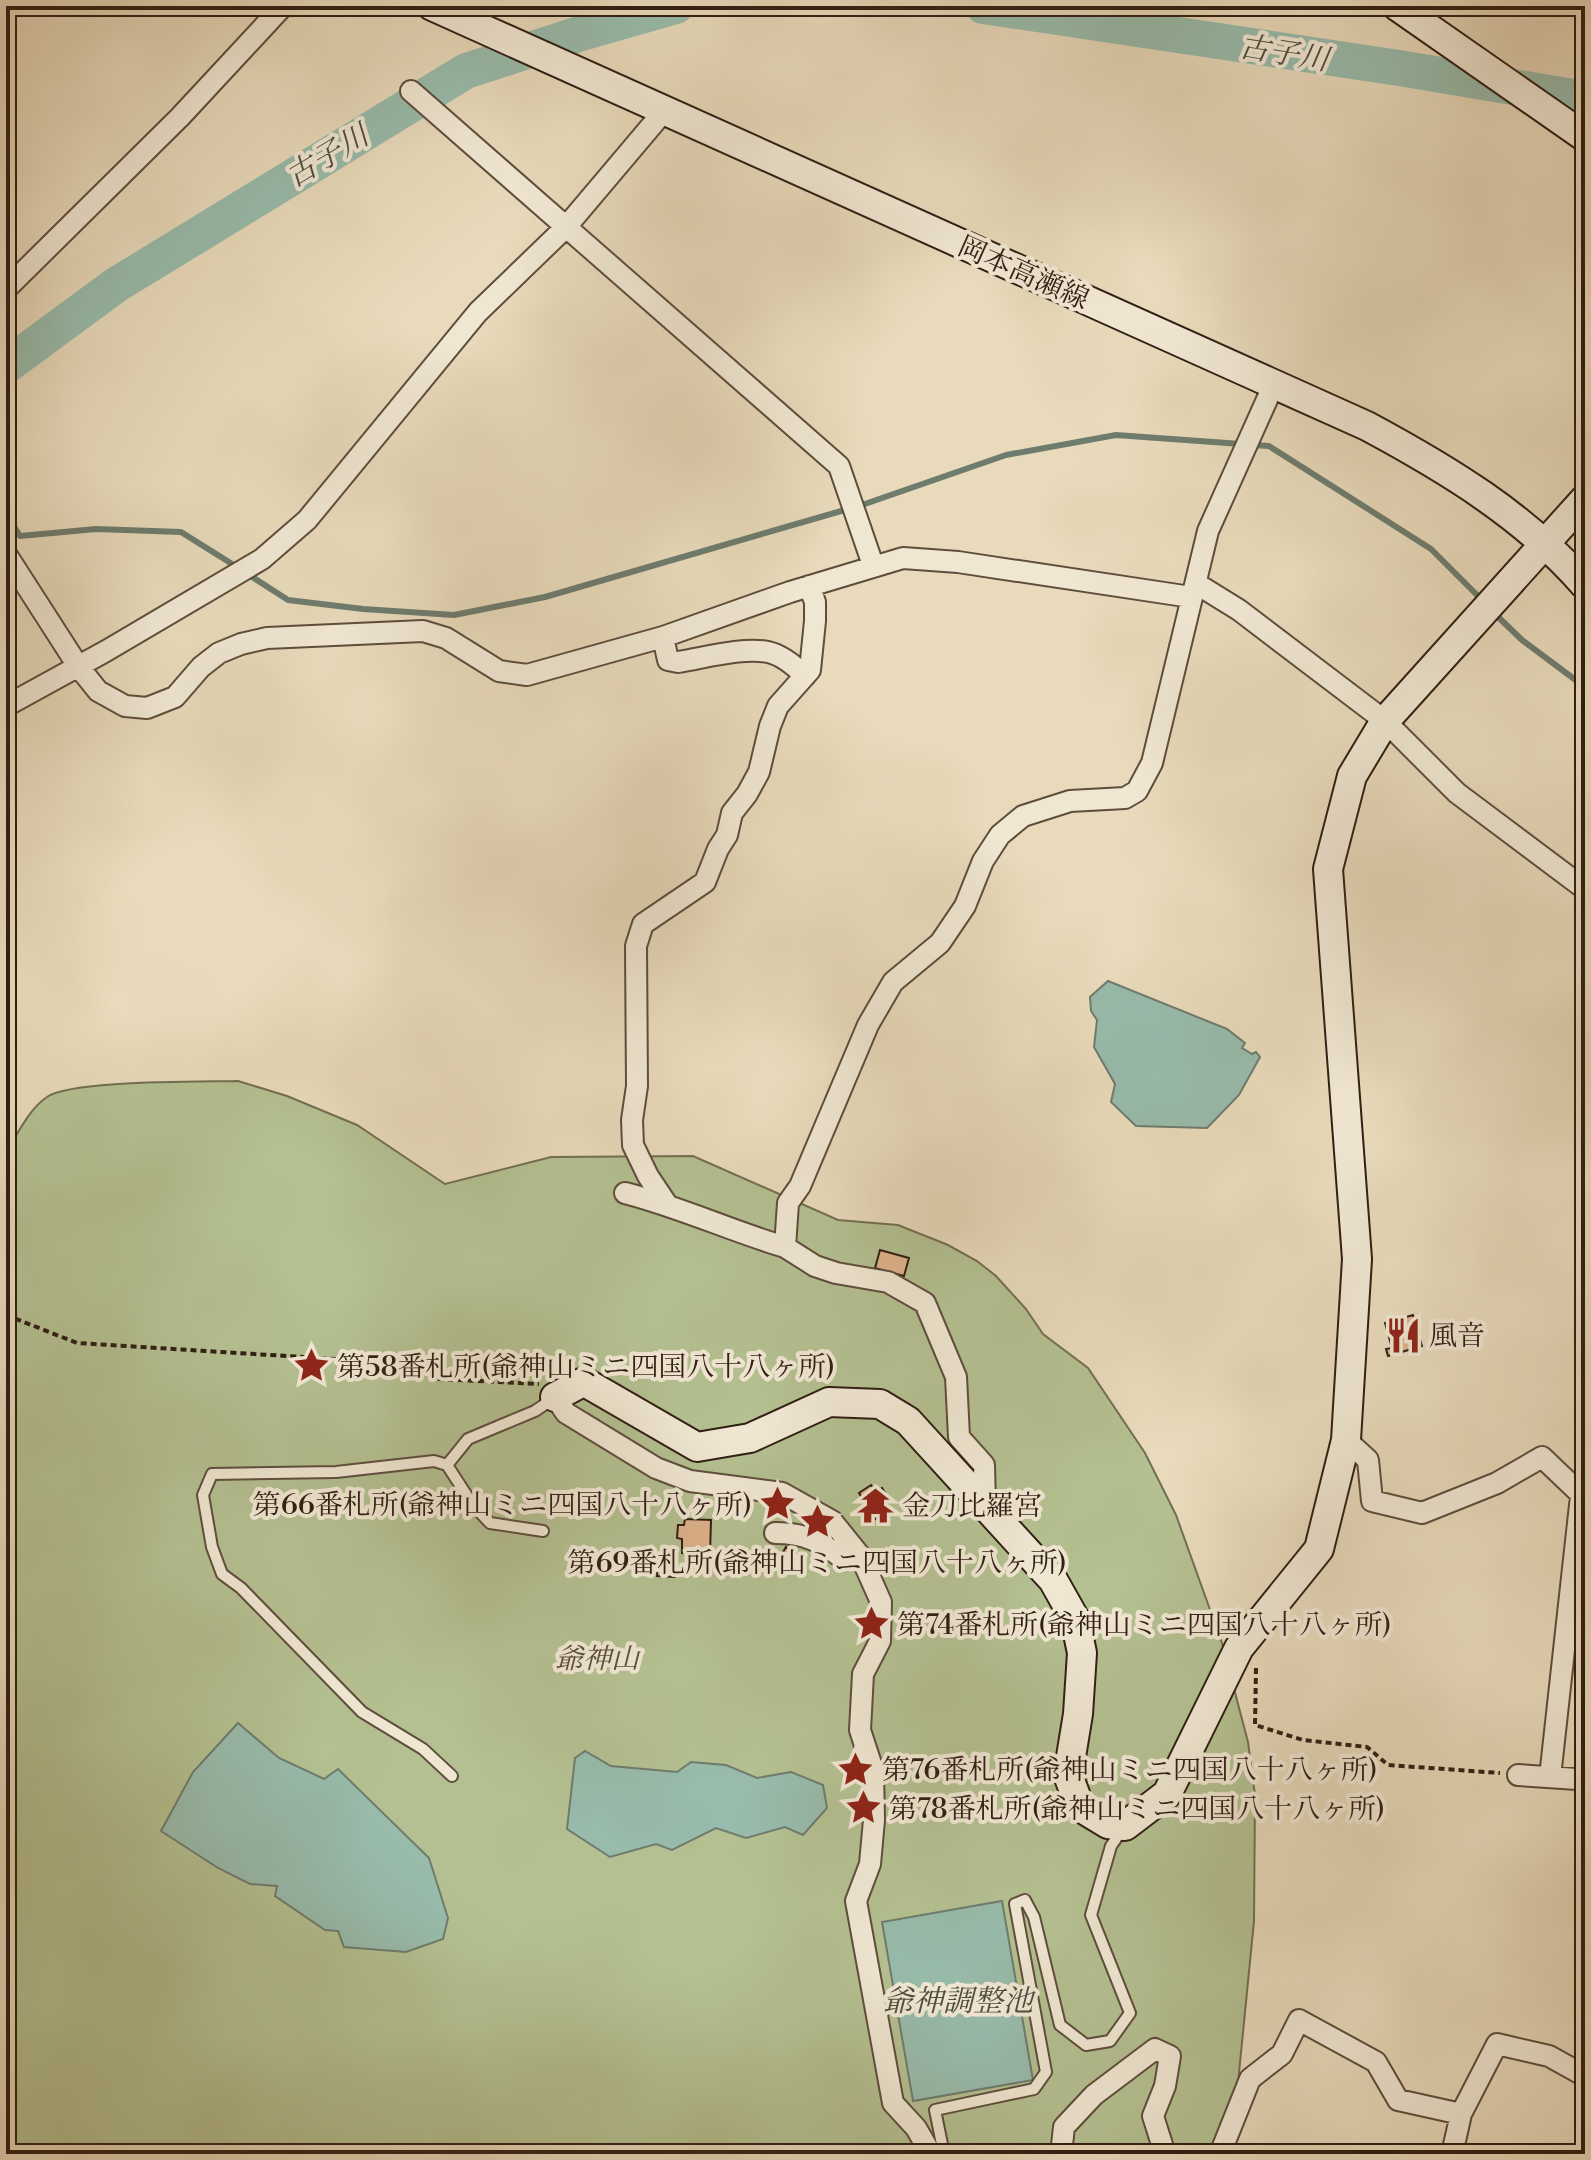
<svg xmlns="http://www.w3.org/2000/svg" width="1591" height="2160" viewBox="0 0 1591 2160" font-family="'Libre Bodoni','Noto Serif JP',serif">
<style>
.green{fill:#b4c091;stroke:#726f52;stroke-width:2}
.water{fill:#98bbab;stroke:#6e7c6e;stroke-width:2}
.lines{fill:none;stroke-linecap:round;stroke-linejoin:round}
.stream{stroke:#6e7c6e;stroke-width:6}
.river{stroke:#98bbab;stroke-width:36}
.building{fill:#dfb38c;stroke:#301e13;stroke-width:2}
.lane-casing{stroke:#5e4d3d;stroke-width:14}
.street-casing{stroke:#5e4d3d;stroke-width:24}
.secondary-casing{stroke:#301e13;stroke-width:32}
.path{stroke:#301e13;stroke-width:4;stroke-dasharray:6 4;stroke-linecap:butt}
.lane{stroke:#f0e7d3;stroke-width:10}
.street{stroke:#f0e7d3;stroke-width:20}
.secondary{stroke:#f0e7d3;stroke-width:28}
.labels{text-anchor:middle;stroke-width:8;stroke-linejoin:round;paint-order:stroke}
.street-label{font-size:28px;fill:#301e13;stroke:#f0e7d3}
.poi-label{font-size:28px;fill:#301e13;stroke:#f0e7d3;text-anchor:start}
.park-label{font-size:28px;font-style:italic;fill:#584f39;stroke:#f0e7d3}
.water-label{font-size:30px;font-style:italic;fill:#4f4d41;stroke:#f0e7d3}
</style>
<rect width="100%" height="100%" fill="#e8dabb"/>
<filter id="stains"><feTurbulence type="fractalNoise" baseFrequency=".0025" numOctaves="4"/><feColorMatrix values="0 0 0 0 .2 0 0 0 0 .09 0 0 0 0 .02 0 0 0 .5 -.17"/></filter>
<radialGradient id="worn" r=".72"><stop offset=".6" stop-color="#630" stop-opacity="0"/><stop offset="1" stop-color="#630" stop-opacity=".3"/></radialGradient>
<path class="green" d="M238,1081l49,15 70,29 88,59 106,-27 142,-1 145,64 60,5 50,20 29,16 19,15 30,33 17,25 45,34 57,85 31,62 46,128 26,99 7,53 -1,126 -16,162 -13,71h-1219v-1003c13,-18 22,-41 41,-54 24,-17 155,-15 191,-16z"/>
<path class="water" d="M1108,981l119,48 18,14 -3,5 10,6 4,-2 4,5 -21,38 -32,33 -71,-2 -25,-24 4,-18 -21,-37 3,-27 -6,-9 -1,-14z
M238,1723l41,35 45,21 14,-10 91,89 19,60 -5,21 -37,13 -62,-5 -6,-16 -13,-1 -50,-34 2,-10 -27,-2 -32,-16 -57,-37 32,-59z
M585,1751l26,15 66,6 14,-10 35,3 31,13 34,-6 32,13 4,23 -24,27 -18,-8 -39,11 -30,-10 -44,22 -16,-6 -46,13 -43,-28 8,-71z
M1002,1901l31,179 -120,21 -31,-179z"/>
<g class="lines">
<path class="stream" d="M1252,445l17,1 162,103 51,51
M859,506l147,-51 110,-20 125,9
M6,514l14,22 76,-7 85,3 56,35
M246,573l42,27 75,9 91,6 91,-18 303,-88
M1492,611l30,29 63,47"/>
<path class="river" d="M983,6l416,62 186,31
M6,366l110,-81 350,-214 119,-39 91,-26"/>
</g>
<path class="building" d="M880,1250l29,8 -5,18 -29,-8z
M1413,1315l9,31 -34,10 -2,-7 6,-1 -7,-25z
M871,1485l5,7 6,-4 5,8 -5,3 7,11 -13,9 -17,-26z
M685,1519l26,1 -1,35 -28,-2v-14l-5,-1 1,-13h6z
M786,1547l19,12 -8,14 -19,-12z
M659,1553l18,2 -2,22 -18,-1z"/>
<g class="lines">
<defs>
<path id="lane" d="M447,1465l26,40 17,18 53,8
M452,1776l-29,-27 -61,-37 -121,-124 -19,-14 -10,-27 -9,-52 9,-21 124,-2 98,-11 13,4 21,-26 67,-28 19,-13
M944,2154l-9,-44 99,-21 12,-17 -31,-168 10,-4 9,17 26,108 26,20 24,-4 20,-28 -39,-98 20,-69 13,-19"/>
<path id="street" d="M411,91l428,375 34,99
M6,289l174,-172 103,-111
M6,554l72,112 20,25 27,15 22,2 28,-11 26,-30 18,-14 22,-9 26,-6 156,-7 23,7 53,33 28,4 136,-38 127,-45 113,-34 55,4 233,35
M1197,584l42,26 146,111 72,72 128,96
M663,637l5,23 10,2c26,-4 64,-15 90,-10 14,3 27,14 37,24
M6,706l100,-55 156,-92 45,-39 171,-208 88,-85 98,-116
M625,1193c55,14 106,38 160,54l3,-44 12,-17 68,-161 25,-43 47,-39 25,-37 18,-45 17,-26 23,-19 47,-15 55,-3 12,-7 15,-28 56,-232 66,-147
M666,1203l-18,-27 -15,-31 -1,-25 5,-34 -1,-140 7,-22 62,-42 13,-33 9,-14 5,-22 15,-19 12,-22 11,-46 8,-20 32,-36 5,-49v-19l-6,-16
M785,1247l30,19 21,7 52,9 37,21 31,74 3,60 25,28 1,41
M555,1397l11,16 90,55 34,13 92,12 50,28 29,36 20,45 -1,39 -17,33 -3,56 13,40 1,50 -4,44 -14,37 37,202 23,25 15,26
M1346,1440l22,20 4,41 50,12 75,-30 45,-26 43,41
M775,1533c31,0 46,9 70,27l12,-8
M1518,1775l59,4 8,3
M1550,1777l31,-281
M1061,2154l3,-27 30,-32 61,-46 15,7 -5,30 -12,30 12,38
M1220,2154l30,-75 32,-25 17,-34 77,42 22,38 63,14
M1452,2154l9,-40 36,-70 52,12 36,20"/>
<path id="secondary" d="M432,6l935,420c80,43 158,90 218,159
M1397,6l188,131
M555,1397l26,-14 7,1 109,63 53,-9 79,-36 51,2 28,17 145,159 22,39 7,34 -4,61 -10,61 12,32 28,17 17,2 42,-32 72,-146 80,-99 27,-109 11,-181 -29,-390 24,-93 33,-55 200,-222"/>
</defs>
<use href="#lane" class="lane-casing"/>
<use href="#street" class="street-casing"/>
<use href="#secondary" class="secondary-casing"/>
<path class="path" d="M6,1315l71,28 290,18 72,18 100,5
M1256,1668l-1,57 48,15 64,7 21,18 112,8"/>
<use href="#lane" class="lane"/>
<use href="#street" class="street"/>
<use href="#secondary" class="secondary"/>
</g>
<defs>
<symbol id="restaurant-bare" viewBox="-9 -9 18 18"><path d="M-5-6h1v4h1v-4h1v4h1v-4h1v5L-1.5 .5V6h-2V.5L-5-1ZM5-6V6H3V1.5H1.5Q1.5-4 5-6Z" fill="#8f2418" stroke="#f0e7d3" stroke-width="2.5" paint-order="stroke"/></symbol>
<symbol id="sight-bare" viewBox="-9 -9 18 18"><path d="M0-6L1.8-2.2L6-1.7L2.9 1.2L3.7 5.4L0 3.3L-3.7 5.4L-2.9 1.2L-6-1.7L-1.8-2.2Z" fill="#8f2418" stroke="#f0e7d3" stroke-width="2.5" paint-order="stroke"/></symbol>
<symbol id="temple-bare" viewBox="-9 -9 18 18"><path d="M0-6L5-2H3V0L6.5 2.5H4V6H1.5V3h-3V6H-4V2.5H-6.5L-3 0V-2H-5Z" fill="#8f2418" stroke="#f0e7d3" stroke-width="2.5" paint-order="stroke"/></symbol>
</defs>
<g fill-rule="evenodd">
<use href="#restaurant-bare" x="1378" y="1310" width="51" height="51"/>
<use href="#sight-bare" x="286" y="1340" width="51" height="51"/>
<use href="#sight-bare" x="752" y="1478" width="51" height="51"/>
<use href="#temple-bare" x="850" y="1480" width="51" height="51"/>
<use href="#sight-bare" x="792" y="1496" width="51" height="51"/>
<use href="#sight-bare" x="846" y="1598" width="51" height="51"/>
<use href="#sight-bare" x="830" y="1744" width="51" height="51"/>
<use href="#sight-bare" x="838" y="1782" width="51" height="51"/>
</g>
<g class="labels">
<g class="street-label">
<text transform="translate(1024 272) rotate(24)" y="10">岡本高瀬線</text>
</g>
<g class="poi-label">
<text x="1429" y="1345">風音</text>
<text x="337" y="1376">第58番札所(爺神山ミニ四国八十八ヶ所)</text>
<text x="752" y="1514" text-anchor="end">第66番札所(爺神山ミニ四国八十八ヶ所)</text>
<text x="902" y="1515">金刀比羅宮</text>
<text x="817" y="1572" text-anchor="middle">第69番札所(爺神山ミニ四国八十八ヶ所)</text>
<text x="897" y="1634">第74番札所(爺神山ミニ四国八十八ヶ所)</text>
<text x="882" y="1779">第76番札所(爺神山ミニ四国八十八ヶ所)</text>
<text x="889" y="1818">第78番札所(爺神山ミニ四国八十八ヶ所)</text>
</g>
<g class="park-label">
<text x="597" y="1668">爺神山</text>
</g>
<g class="water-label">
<text transform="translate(1284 53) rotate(9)" y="10">古子川</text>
<text transform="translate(327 156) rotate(-31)" y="10">古子川</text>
<text x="958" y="2011">爺神調整池</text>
</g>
</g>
<rect width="1591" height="2160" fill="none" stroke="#e8dabb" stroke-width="32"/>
<rect x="8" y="8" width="1575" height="2144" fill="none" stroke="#301e13" stroke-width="4"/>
<rect x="16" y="16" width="1559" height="2128" fill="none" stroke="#301e13" stroke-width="2"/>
<rect width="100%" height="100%" filter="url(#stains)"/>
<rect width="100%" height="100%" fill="url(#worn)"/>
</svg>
